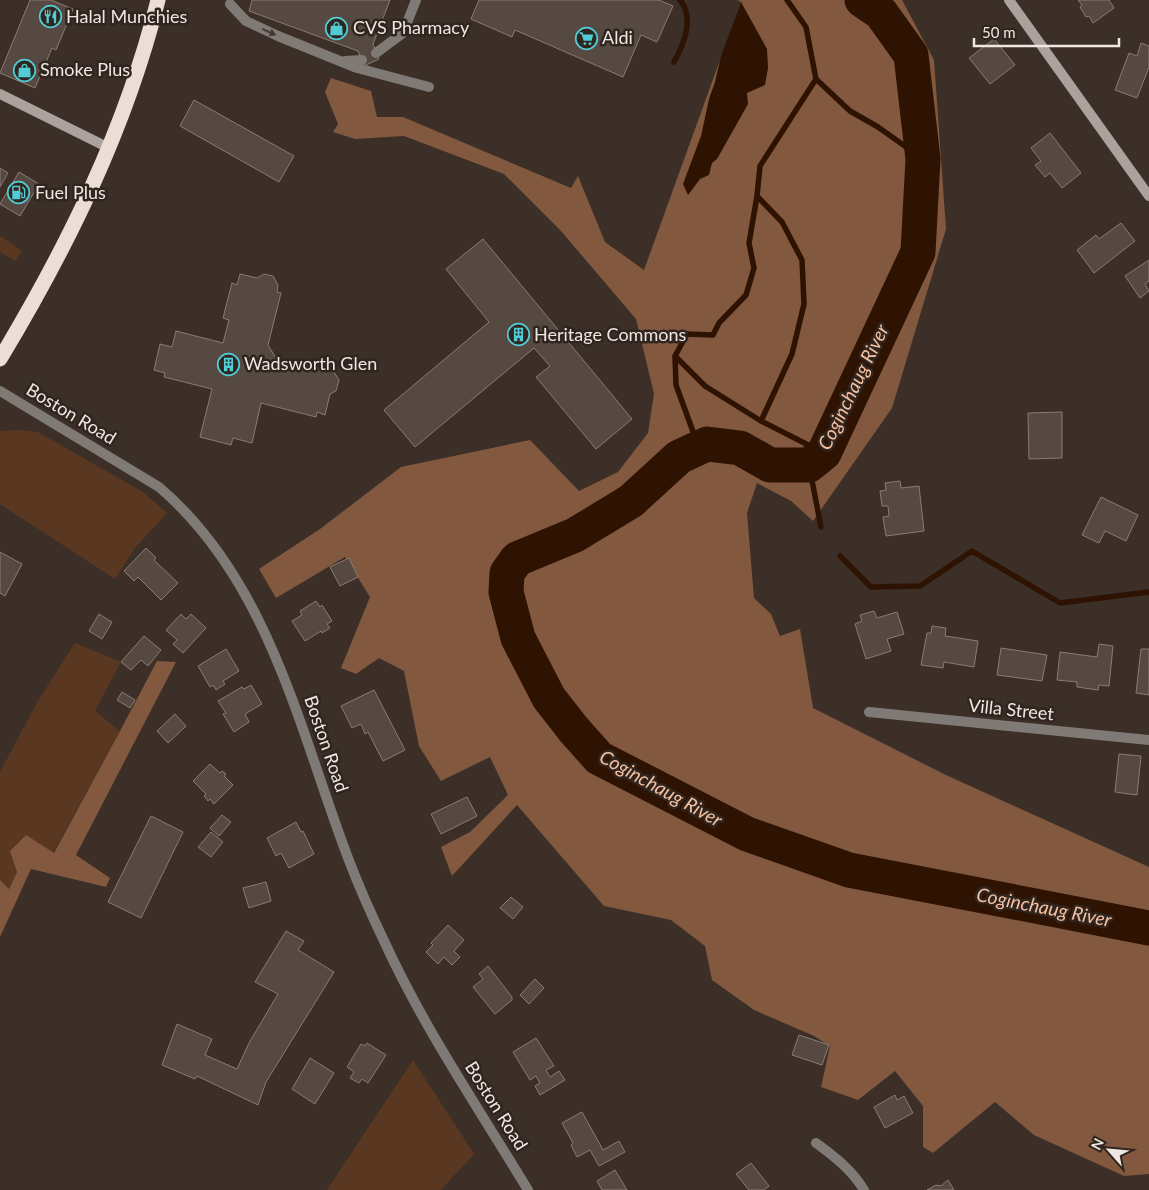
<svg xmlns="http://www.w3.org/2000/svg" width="1149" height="1190" viewBox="0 0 1149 1190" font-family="Lato,sans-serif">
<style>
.green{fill:#5a3721}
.forest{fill:#82583f}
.water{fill:#2f1302}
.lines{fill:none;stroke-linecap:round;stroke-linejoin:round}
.stream{stroke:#2f1302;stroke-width:5.5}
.river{stroke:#2f1302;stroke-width:35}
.building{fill:#564942;stroke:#8a7c74}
.lane{stroke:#807a76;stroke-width:10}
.street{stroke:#807a76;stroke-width:10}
.secondary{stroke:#aca29d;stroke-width:10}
.highway{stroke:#edded5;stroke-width:15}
.oneway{fill:#443a35}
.labels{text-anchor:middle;stroke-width:5;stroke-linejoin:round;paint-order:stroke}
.poi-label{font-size:18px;fill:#eee7e2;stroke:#30251f;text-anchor:start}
.street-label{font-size:18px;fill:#eee7e2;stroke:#30251f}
.water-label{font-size:19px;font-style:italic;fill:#f7c09f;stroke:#30251f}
</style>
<rect width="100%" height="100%" fill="#3b2f28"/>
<path class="green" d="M0,236l22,15 -6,10 -16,-9z
M20,430l18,2 105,60 24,21 -32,35 -20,31 -115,-75v-73z
M75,643l46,19 -26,49 25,20 -67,122 -36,19 -8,17 -9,-9v-108l39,-73z
M413,1060l61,94 -33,36h-114z"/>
<path class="forest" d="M737,0h165l32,60 12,169 -54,179 -79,113 -22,-20 -34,-18 -10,30 7,85 17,16 9,22 20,-7 13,79 133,67 203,92v307l-25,2 -90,-41 -39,-33 -62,51 -10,-6v-41l-28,-35 -37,29 -37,-13 9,-41 -16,-10 -60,-26 -42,-30 -7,-34 -34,-26 -67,-14 -87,-101 -65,71 -11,-29 29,-15 38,-37 -18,-38 -49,24 -22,-35 -15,-75 -25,-13 -23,16 -15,-6 29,-71 -25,-40 -69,41 -17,-29 61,-40 81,-62 129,-27 49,51 39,-19 30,-39 6,-39 -18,-75 -75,-88 -57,-57 -100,-38 -49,3 -22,-7 5,-8 -13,-32 6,-14 40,13 6,26h26l168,71 7,-12 27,66 39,28 97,-268z
M157,661l19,1 -100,193 34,23 -4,9 -75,-18 -31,68v-57l9,9 8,-17 -7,-21 16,-16 28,18 66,-122z"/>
<path class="water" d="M741,2l26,47 1,19 -3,17 -18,8 1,11 -31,55 -5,4 -3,12 -9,4 -12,16 -5,-11 18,-48 8,-37 6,-17 6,-26z"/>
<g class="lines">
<path class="stream" d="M787,0l19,27 10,52 -56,87 -3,30 25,26 20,38 2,44 -12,50 -31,67 63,32
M674,62c10,-18 21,-44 6,-62
M816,79l34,32 28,16 45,32
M675,356l30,30 56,35
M699,448l-23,-63 -1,-29 12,-22 26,1 6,-12 27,-28 8,-27 -5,-25 8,-47
M809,465l12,62
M840,556l31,31 49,-1 52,-35 88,52 89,-11"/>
<path class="river" d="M862,0l19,13 30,42 12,104 -5,93 -94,201 -15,12h-39l-30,-17 -33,-4 -28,13 -48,44 -56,34 -58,24 -10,14 -1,19 12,46 31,60 25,32 25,28 148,76 102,36 300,58"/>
</g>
<path class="building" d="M30,0h21l22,9 -17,41 -4,-2 -17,40 -35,-15z
M252,0h138l-17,44 6,15 -15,7 -6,-15 -109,-40z
M479,0h180l14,6 -16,36 -16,-7 -18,42 -108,-47 -3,7 -41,-18z
M1078,0h31l5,8 -21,15 -4,-7 -3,1 -6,-10 2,-2z
M994,39l21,26 -25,19 -21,-26z
M1141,43l8,3v21l-12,31 -22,-8 14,-37 8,3z
M194,100l100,56 -15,26 -99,-56z
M1050,133l31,40 -19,15 -12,-15 -5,4 -10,-12 6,-4 -10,-13z
M0,168l8,5 -8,14z
M19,172l20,12 -19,32 -20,-12z
M1121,223l14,18 -41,32 -17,-23 19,-15 3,4z
M483,239l149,180 -36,30 -60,-72 14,-11 -16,-18 -119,99 -31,-37 105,-88 -43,-53z
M1149,260v21l-4,3 4,7 -9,7 -15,-22z
M240,274l17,4 7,-4 9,2 5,9 -1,7 4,1 -13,52 8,13 58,14 5,8 -3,11 -6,3 -5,21 -8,-3 -1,5 -55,-14 -9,40 -19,-5 -2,7 -31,-8 12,-48 -48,-12 1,-4 -11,-3 6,-26 12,3 4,-16 47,12 6,-23 -6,-2 9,-35 5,2z
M1062,412v46l-33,1 -1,-46z
M900,481l1,7 18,-2 5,45 -38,5 -3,-19 6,-1 -1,-10h-6l-2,-15 6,-1 -1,-7z
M1101,497l37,18 -12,26 -21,-10 -6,12 -17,-8z
M146,548l10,10 -2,2 24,23 -17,17 -23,-23 -4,4 -10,-10z
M0,552l22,12 -17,32 -5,-3z
M349,558l9,19 -18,9 -10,-19z
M316,601l4,6 2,-2 10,16 -5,3 3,4 -8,5 -1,-2 -16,10 -13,-20 10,-6 -2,-4z
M874,611l3,7 20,-6 7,22 -17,5 4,12 -25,8 -11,-35 7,-3 -2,-6z
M99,614l13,8 -10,17 -13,-8z
M181,614l5,5 5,-5 15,14 -23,25 -10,-9 4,-4 -11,-10z
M932,626l14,2 -1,8 33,5 -4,26 -30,-5 -1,6 -22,-3 6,-32h4z
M144,636l17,14 -13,16 -7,-6 -10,10 -10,-8z
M1099,644l14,2 -4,40 -10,-1 -1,5 -21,-3v-5l-20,-2 3,-28 37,5z
M1001,648l46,7 -5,26 -45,-6z
M226,649l13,22 -16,10 2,3 -9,6 -3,-5 -3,2 -12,-21z
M1141,649h8v46l-13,-2z
M251,685l11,19 -17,10 4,8 -15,10 -11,-18 3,-1 -8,-12 24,-14 2,2z
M374,690l31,60 -22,11 -15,-29 -3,2 -4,-10 -9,4 -11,-22z
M122,692l13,8 -5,8 -13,-8z
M175,714l11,12 -18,17 -11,-12z
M1119,754l22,2 -4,39 -22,-3z
M210,764l10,9 2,-2 4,3 -2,2 9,9 -19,19 -4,-5 -2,2 -4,-5 2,-2 -13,-13z
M467,797l10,19 -36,18 -10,-20z
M222,815l9,7 -12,14 -9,-8z
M151,816l32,16 -42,86 -33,-16z
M296,822l5,10 2,-1 11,23 -25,14 -8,-15 -5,3 -9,-18z
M211,832l12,10 -12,15 -13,-10z
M266,882l5,19 -22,7 -6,-20z
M511,897l12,10 -10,12 -13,-11z
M448,925l16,15 -10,11 6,6 -8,8 -8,-8 -6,7 -12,-12 7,-7 -2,-2z
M286,931l18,10 -6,9 36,22 -68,110 -8,23 -61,-29 -2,3 -33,-14 15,-41 35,15 -7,16 32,14 12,-26 29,-49 -23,-12z
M488,966l24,31v3l-17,14 -22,-27 10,-8 -4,-5z
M535,979l9,9 -15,16 -9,-9z
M799,1035l30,10 -7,20 -30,-10z
M536,1038l18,28 -8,4 4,7 9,-6 6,9 -25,15 -5,-9 5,-3 -4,-7 -6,4 -17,-28z
M367,1043l19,12 -18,28 -6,-4 -3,4 -9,-5 4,-6 -7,-5 14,-23 4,2z
M310,1058l24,15 -19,31 -23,-15z
M895,1095l2,5 7,-4 9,17 -28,15 -11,-21z
M582,1112l21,38 16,-9 6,11 -26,14 -9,-16 -13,7 -6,-12 2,-2 -11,-20z
M751,1163l18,23 -5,4h-15l-13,-16z
M615,1170l12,20h-25l-5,-9z
M948,1180l6,10h-27l9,-5 5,1z"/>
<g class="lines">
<path class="lane" d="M230,4l16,17 32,15 79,32 72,19
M376,53l27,-20 13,-33
M345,61l17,-1"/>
<path class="street" d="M0,391l159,96c110,94 140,242 189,371 11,29 24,58 37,85 40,87 94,166 143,247
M869,712l280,28
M816,1143c18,13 36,27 48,47"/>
<path class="secondary" d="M1009,0l140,196
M0,94l109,54"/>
<path class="highway" d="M0,359c68,-113 126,-231 158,-359"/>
</g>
<defs><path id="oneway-solid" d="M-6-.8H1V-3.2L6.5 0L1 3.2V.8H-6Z" transform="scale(1.25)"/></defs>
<use class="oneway" href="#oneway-solid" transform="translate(269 32) rotate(24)"/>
<defs>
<symbol id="restaurant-ring" viewBox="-11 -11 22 22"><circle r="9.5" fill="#30251f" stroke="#51ccd4" stroke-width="1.5"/><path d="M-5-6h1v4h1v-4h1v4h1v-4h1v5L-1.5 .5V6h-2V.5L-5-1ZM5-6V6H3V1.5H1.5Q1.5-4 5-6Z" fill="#51ccd4"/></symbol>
<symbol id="shop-ring" viewBox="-11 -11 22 22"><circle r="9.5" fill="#30251f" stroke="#51ccd4" stroke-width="1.5"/><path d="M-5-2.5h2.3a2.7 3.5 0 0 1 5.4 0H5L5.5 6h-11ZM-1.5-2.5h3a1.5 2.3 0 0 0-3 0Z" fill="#51ccd4"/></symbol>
<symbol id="supermarket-ring" viewBox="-11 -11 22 22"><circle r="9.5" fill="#30251f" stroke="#51ccd4" stroke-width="1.5"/><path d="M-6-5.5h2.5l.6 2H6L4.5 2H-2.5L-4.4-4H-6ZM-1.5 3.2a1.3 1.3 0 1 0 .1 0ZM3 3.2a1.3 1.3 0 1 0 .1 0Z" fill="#51ccd4"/></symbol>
<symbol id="fuel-ring" viewBox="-11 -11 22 22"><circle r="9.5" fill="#30251f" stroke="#51ccd4" stroke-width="1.5"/><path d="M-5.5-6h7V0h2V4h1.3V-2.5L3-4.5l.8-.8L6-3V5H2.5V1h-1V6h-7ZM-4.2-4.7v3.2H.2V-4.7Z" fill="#51ccd4"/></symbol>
<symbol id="building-ring" viewBox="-11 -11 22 22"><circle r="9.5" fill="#30251f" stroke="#51ccd4" stroke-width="1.5"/><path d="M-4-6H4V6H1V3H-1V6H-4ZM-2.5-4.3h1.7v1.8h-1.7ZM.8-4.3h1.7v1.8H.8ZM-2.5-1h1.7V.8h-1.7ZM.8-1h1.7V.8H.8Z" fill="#51ccd4"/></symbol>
</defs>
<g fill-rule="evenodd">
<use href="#restaurant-ring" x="38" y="4" width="25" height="25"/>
<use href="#shop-ring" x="324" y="16" width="25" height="25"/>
<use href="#supermarket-ring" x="574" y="26" width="25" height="25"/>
<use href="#shop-ring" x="12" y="58" width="25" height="25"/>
<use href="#fuel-ring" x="6" y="180" width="25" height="25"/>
<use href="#building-ring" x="506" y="322" width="25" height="25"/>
<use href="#building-ring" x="216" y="352" width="25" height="25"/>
</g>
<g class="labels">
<g class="poi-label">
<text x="66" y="23">Halal Munchies</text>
<text x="353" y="34">CVS Pharmacy</text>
<text x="602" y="44">Aldi</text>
<text x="40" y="76">Smoke Plus</text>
<text x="35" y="199">Fuel Plus</text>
<text x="534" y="341">Heritage Commons</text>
<text x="244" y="370">Wadsworth Glen</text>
</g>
<g class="street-label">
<text transform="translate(71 414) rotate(31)" y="6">Boston Road</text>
<text transform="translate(1011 710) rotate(6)" y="6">Villa Street</text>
<text transform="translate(326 744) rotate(71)" y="6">Boston Road</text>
<text transform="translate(496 1106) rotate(58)" y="6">Boston Road</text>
</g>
<g class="water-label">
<text transform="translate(853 387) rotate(-64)" y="7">Coginchaug River</text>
<text transform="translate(661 788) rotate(29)" y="7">Coginchaug River</text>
<text transform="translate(1044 907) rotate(11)" y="7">Coginchaug River</text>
</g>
</g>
<g transform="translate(1109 1150) rotate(297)" stroke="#30251f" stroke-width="4" paint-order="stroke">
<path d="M0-4L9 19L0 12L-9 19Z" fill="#eee7e2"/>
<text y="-8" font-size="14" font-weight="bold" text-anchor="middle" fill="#eee7e2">N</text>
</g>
<path d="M974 38v8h145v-8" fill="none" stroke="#eee7e2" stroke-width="2.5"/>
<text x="982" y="38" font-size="15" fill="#eee7e2" stroke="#30251f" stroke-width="4" paint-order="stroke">50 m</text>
</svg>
